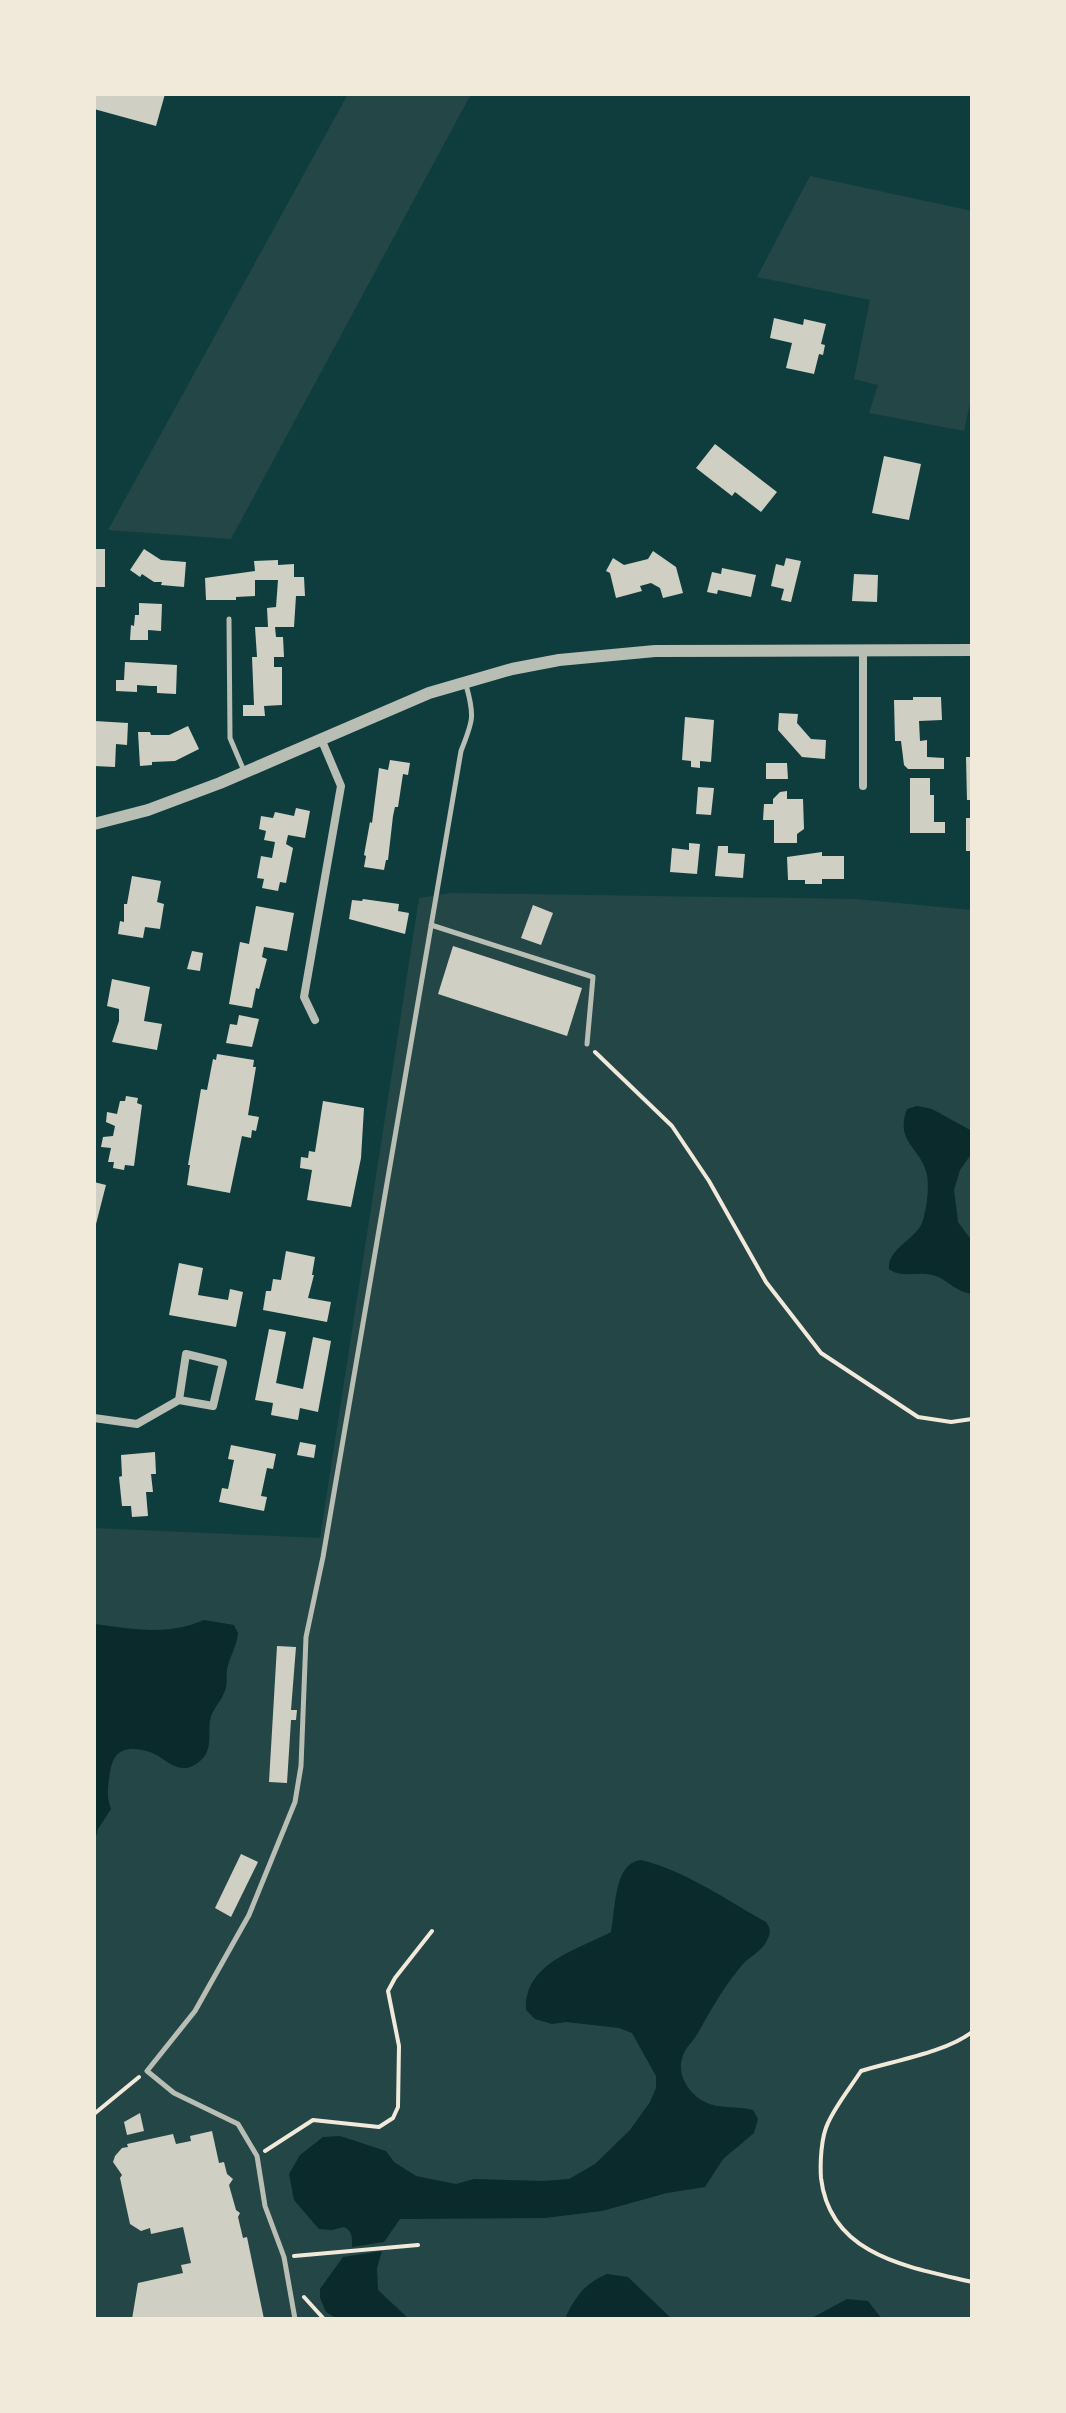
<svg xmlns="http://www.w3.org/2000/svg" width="1066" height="2413" viewBox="0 0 1066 2413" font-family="'DejaVu Sans',sans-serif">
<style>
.green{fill:#244646}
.water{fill:#0a2a2b}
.building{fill:#cfcfc3}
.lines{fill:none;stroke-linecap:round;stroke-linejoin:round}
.path{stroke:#f1e9da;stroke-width:4}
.service{stroke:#b8beb3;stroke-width:5}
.minor{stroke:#b8beb3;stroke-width:8}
.tertiary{stroke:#b8beb3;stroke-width:12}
</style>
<rect width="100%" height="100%" fill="#0f3d3e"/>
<path class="green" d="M348,94h123l-240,445 -123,-9z
M810,176l162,35v183l-8,37 -95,-18 9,-28 -24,-6 16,-79 -113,-23z
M451,893l404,6 117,11v1409h-878v-791l226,10 99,-640z"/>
<path class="water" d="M917,1106l15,3 40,22v22l-12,17 -6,20 4,32 14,19v53c-19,-3 -25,-16 -40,-19 -14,-4 -30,4 -43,-6 -2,-21 29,-30 34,-49 4,-13 7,-37 3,-49 -8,-25 -31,-30 -19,-62z
M204,1620l30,5 4,8c-1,13 -8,23 -11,36 -1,8 1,17 -3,24 -4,10 -13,18 -14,28 -2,14 3,30 -10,40 -21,18 -33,-3 -50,-9 -23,-7 -37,-3 -40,21 -2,14 -4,23 1,36l-13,20 -4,14v-219c39,5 73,12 110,-4z
M641,1860c45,11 85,40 125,62 4,6 5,10 2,16 -5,13 -17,17 -25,26 -18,21 -31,44 -44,67 -4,8 -10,13 -14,20 -11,20 2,42 20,51 13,7 33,4 48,8l5,9 -4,14 -31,26 -18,28 -38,6 -65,18 -57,7 -145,1 -16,23 -32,5c0,-10 1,-15 -8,-20l-12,3 -13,-1 -25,-29 -5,-26 11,-19 23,-18 17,-1 46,15 8,11 22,14 40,8 18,-5 69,2 26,-2 26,-15 35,-34 20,-28 6,-14v-12l-24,-43 -13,-5 -53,-6 -14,2 -17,-5 -9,-9c-2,-47 51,-60 85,-78 5,-21 2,-69 30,-72z
M382,2251l-5,17 1,22 31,29h-72l-11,-7 -6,-14v-9l23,-32z
M607,2274l21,3 44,42h-107c9,-21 20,-36 42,-45z
M847,2299l21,2 14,18h-72z"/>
<path class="building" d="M94,94h71l-9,32 -62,-17z
M774,318l29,7 1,-6 22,5 -5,20 4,1 -2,10 -4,-1 -5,20 -28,-6 6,-25 -22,-5z
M715,444l62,48 -16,20 -26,-20 -3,4 -36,-28z
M884,456l37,8 -12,56 -37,-7z
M94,549h11v38h-11z
M144,549l17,11 25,2 -2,25 -23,-2 1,-3h-8l-12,-8 -2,3 -10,-7z
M653,551l23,16 7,26 -20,5 -3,-10 -9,-5 -11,3 2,5 -26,7 -6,-25 -4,-2 7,-13 11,7 24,-6z
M786,558l15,3 -10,41 -10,-2 3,-11 -13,-3 5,-22 8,2z
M278,560v5l16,-1v13h10l1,19h-9l-2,31h-19l1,10h7l1,20h-10v10h8v38l-18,1 1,10h-22v-11h11l-2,-48h5l-2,-30h13l-1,-19 9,-1 2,-27h-23v16l-19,1v3h-30l-1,-22 50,-7 -1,-10z
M722,568l34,7 -5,22 -33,-7 -1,4 -10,-2 5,-20 9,2z
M854,574l24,1 -1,27 -25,-1z
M139,603l23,1 -1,27 -13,-1v10h-18l1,-15 3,1 1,-11h4z
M125,662l52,3 -1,29 -19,-1v-7h-6l-14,-1v7l-21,-1v-11h8z
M913,697h28l1,23 -23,1 1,20 7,-1v17l17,1v11h-36l-4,-4 -3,-24h-6l-1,-41h19z
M779,713l19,1 -1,9 14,16 15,1 -1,19 -23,-2 -24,-27z
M685,717l29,3 -3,42 -11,-1v7l-9,-1v-6l-9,-1z
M95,721l33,2 -1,22 -11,-1 -1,23 -21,-1z
M188,726l11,23 -24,12 -23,1v3l-12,1 -2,-34h12l1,3h18z
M966,757h6v43h-5z
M390,760l20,3 -2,12 -5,-1 -5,33h-3l-2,9 -5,44h-2l-2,10 -20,-3 2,-11 -2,-1 6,-33 2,1 7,-55 9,2z
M766,763h21l1,16h-22z
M910,778h20v17h4v27h11v11h-35z
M698,787l16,1 -3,27 -15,-1z
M787,791v8h16l1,30 -7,5v9h-23v-23h-11l1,-16h9v-5l7,-7z
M296,808l14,3 -5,27 -17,-3 -2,9 7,4 -7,35 -6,-1 -2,9 -16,-3 2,-9 -7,-1 4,-22 11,2 3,-16 -11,-2 2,-9 -7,-2 2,-13 12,2 2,-6 19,4z
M966,818h6v33h-6z
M689,843l11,1 -3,30 -27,-2 2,-24 17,2z
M718,846h10v7l17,1 -2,24 -28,-2z
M822,852v4h22v23h-22v5h-17v-4h-17l-1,-23z
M132,876l29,5 -4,21 7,2 -4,25 -15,-2 -2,11 -25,-4 2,-13 4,1v-18h3z
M363,899l36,5 -1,7 11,2 -4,21 -56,-15 3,-19 10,1z
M533,905l20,8 -12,32 -20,-7z
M256,906l38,7 -7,38 -23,-4 -2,10 5,2 -8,30 -3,-1 -4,20 -23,-4 11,-62 9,2z
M453,946l129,42 -15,48 -129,-42z
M192,951l11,2 -3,18 -13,-2z
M112,979l38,8 -6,34 18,3 -5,26 -45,-8 7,-21v-12l-12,-3z
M239,1015l20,4 -7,28 -26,-4 4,-19 7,1z
M217,1054l37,6 -1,7h3l-8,48 11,2 -3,14 -4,-1 -1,8 -9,-2 -12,57 -43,-8 3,-20h-2l13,-76 6,1 6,-31 3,1z
M126,1096l12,2 -1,5 5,2 -8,61 -9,-1 -1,5 -11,-2 1,-6h-6l3,-14 -10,-1 2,-10 10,-1 2,-10 -9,-4 1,-10 10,2 3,-13h5z
M323,1101l41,7 -3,50 -10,49 -44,-7 5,-30 -12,-2 1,-11 7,1 1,-7 6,1z
M94,1182l12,3 -10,39h-2z
M286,1251l29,6 -3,18h2l-6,23 23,4 -4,20 -64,-12 3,-19h5l2,-12 8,1z
M179,1263l24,5 -5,27 30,5 2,-11 13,3 -7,35 -67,-12z
M269,1329l17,3 -10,51 27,6 10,-52 18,4 -13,71 -18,-4 -2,12 -27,-5 2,-12 -18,-3z
M300,1442l16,3 -2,13 -17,-3z
M231,1445l45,9 -3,15 -6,-1 -6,28 6,1 -3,14 -45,-9 3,-14 6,1 6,-29 -6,-1z
M155,1452l1,22h-5l2,18h-7l2,24 -16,1 -1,-11h-9l-3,-29 3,-1 -1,-21z
M277,1646l19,1 -5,63h6l-1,10h-5l-4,63 -18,-1z
M241,1854l17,8 -27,55 -16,-9z
M140,2113l4,18 -17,4 -3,-13z
M212,2131l7,32 5,-1 3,12 6,5 -4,6 7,25 4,3 -2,4 5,21 4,-1 17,82h-132l6,-36 45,-10 -2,-8 10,-2 -8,-36 -32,7 -1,-6 -9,3 -11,-7 -10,-46 2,-3 -9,-13 2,-6 7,-8 6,-1 -1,-3 46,-10 3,10 15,-3 -1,-5z"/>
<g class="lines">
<path class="path" d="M595,1052l77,74 37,55 57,101 55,71 97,64 33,5 21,-3
M972,2032c-25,20 -79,29 -111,39 -11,17 -25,34 -33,52 -7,14 -8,40 -7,55 9,78 88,89 151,104
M94,2114l45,-37
M265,2151l48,-31 66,7 14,-9 5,-11 1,-61 -11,-55 7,-13 37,-47
M294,2256l124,-11
M304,2297l20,22"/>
<path class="service" d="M229,619l1,119 14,33
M431,925l162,52 -6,67
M295,2319l-11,-62 -19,-51 -8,-50 -19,-32 -64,-31 -27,-22 48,-60 54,-96 46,-113 6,-36 5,-129 17,-80 138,-806c12,-30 14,-35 5,-66"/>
<path class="minor" d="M863,786v-136
M315,1020l-11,-23 37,-211 -19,-45
M94,1418l43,6 42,-24 34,6 10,-43 -37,-9 -7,46"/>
<path class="tertiary" d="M94,824l54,-14 72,-27 209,-90 83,-24 47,-9 96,-9 317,-1"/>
</g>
<rect width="1066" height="2413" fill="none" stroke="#f1e9da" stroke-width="192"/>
</svg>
